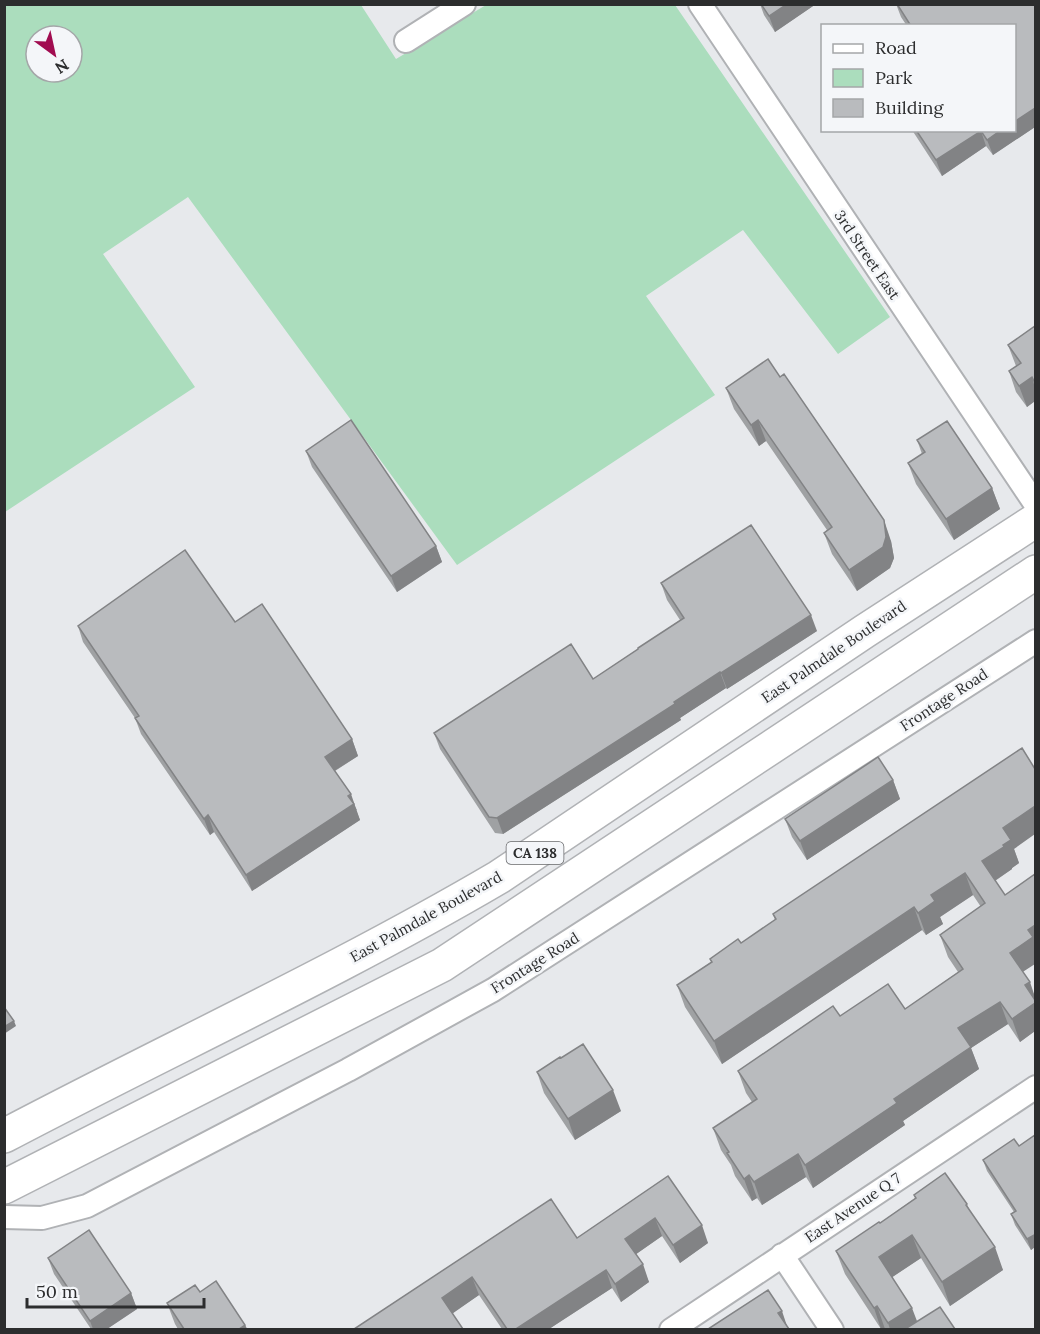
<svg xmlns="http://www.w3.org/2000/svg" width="1040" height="1334" viewBox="0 0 1040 1334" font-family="Lora,serif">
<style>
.green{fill:#abddbd;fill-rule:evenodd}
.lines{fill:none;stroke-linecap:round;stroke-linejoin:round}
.street-casing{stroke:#b0b2b5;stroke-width:26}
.highway-casing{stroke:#b0b2b5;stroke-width:36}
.street{stroke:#fff;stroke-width:22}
.highway{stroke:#fff;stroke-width:33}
.wall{fill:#9fa1a3}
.shaded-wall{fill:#828385}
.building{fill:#b9bbbe;stroke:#828385;stroke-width:1.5}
.labels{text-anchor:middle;stroke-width:5;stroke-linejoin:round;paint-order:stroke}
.shield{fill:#f4f6f9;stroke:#68696b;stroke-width:1.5}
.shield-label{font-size:14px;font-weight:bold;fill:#2c2d2e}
.street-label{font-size:15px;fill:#2c2d2e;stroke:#f4f6f9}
</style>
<rect width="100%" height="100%" fill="#e7e9ec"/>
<path class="green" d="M5,5h356l35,54 90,-54h189l215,312 -52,37 -95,-124 -97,66 69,99 -258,170 -269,-368 -85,57 92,133 -190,125zM36,36h36v36h-36z"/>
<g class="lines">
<defs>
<path id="street" d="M700,4l336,501
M406,41l58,-37
M4,1217l38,1 45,-12 261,-136 145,-80 543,-349
M782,1255l50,75
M671,1330l365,-243"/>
<path id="highway" d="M4,1136c165,-87 335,-165 495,-259l366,-246 171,-111
M4,1187l438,-222 594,-393"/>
</defs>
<use href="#street" class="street-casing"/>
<use href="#highway" class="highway-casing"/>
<use href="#street" class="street"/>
<use href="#highway" class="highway"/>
</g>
<path class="wall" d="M760,4h56l-41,28 -11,-17z
M896,4h139v123l-42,28 -7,-9 -44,30 -30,-46h102v-104h-107l-6,-9z
M1035,326v75l-8,6 -11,-15 -7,-21 7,-5 -8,-21z
M726,388l165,153 3,17 -4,10 -33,23 -25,-37 -8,-21 3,-3 -61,-89 -7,5 -25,-37z
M917,440l75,48 8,21 -46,31 -38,-56 -8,-21 14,-9z
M306,451l130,95 6,16 -45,30 -85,-125z
M661,583l156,48 -90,58 -1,-1 -46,30 1,2 -178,114 -8,-1 -55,-84 -6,-16 159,-54 45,-30 42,-29 -13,-20z
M235,622l117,117 6,17 -23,15 22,39h-1l4,10 -108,71 -38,-59 -4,3 -69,-101 -6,-16 -52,-76 -5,-16z
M893,780l7,19 -93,61 -15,-23 -7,-18z
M1014,849l5,14 -7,5v1l-17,12 28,91 12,25v34l-15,11 -12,-18 -37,24 8,21 -76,52 2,4 -92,63 -7,-11 -44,28 -5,-7 -5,3 -17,-25 -4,-11 -10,-15 -8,-22 39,-26 -6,-9 -8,-22 102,-55 65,-7 53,-37 -10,-15 -8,-22 41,-28 -8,-12 -33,22 3,7 -17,11 -4,-5 -200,134 -37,-57 -8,-22 34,-23 -1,-3 31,-16 34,-23 -2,-6z
M537,1072l84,39 -46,29 -31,-47z
M1035,1135v112l-4,3 -16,-25 -4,-11 3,-2 -27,-41 -4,-11 36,-14z
M668,1176l40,67 -28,20 -18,-27 -26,18 13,28 -28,20 -9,-14 -63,41h-47l-23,-34 -27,18 -98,16 197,-130 26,39z
M914,1195l53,9 2,5 34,61 -53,36 -29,-48 -29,19 25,45 38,7h-74l-36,-55 -9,-23 44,-28 35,-25z
M48,1258l83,35 6,16 -30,20h-16l-37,-55z
M167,1303l78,22 2,4h-69l-3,-5z"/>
<path class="shaded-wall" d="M787,4h29l-41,28 -6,-16z
M1035,108v19l-42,28 -6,-15 14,-10h13v-8z
M981,131l5,15 -44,30 -6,-16z
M1032,377l3,11v13l-8,6 -8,-21z
M758,420l8,21 -7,5 -8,-21z
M992,488l8,21 -46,31 -8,-21z
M884,520l7,21 3,17 -4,10 -33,23 -8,-21z
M436,546l6,16 -45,30 -6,-16z
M811,615l6,16 -90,58 -6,-16z
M720,672l6,16 -46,30 1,2 -178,114 -6,-16z
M352,739l6,17 -27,17 -6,-16z
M893,780l7,19 -93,61 -7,-19z
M351,794l9,26 -108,71 -6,-16z
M1035,806v28l-21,15 5,14 -7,5v1l-22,15 -8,-23 21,-33z
M208,815l6,17 -4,3 -6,-16z
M965,873l8,22 -33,22 3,7 -17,11 -8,-22 13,-18z
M914,907l8,23 -200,134 -8,-23z
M1035,925v39l-17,11 -8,-22 18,-23z
M1030,982l5,15v34l-15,11 -8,-23 13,-34z
M1000,1002l8,22 -37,24 8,21 -76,52 2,4 -92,63 -8,-23 89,-66 64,-71z
M14,1021l2,5 -12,8v-7z
M613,1090l8,21 -46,29 -7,-21z
M798,1154l8,23 -44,28 -8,-23z
M749,1175l8,23 -5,3 -8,-22z
M655,1218l7,18 -30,21 -7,-18z
M702,1225l6,18 -28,20 -7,-18z
M912,1235l9,23 -33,22 -9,-23z
M1034,1235l1,5v7l-4,3 -4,-11z
M995,1247l8,23 -53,36 -8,-24z
M643,1264l6,18 -28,20 -6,-18z
M606,1270l6,18 -63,41h-33z
M472,1277l7,18 -30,21 -7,-18z
M131,1293l6,16 -30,20h-14l-3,-8z
M877,1306l8,23h-4l-7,-21z
M912,1308l8,21h-30l-2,-6z
M782,1311l6,18 -10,-16z
M245,1325l2,4h-8z"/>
<path class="building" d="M761,4h26l-18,12z
M897,4h138v104l-21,14v-96h-103z
M916,130h85l-14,10 -6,-9 -45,29z
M1035,326v57l-3,-6 -13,9 -10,-15 12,-8 -13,-18z
M768,359l12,18 4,-3 100,146 2,17 -3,10 -34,23 -25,-37 8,-6 -74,-107 -7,5 -25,-37z
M351,420l85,126 -45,30 -85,-125z
M947,421l45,67 -46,31 -38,-56 17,-11 -8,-12z
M751,525l60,90 -90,58 -1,-1 -46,30 1,2 -178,114 -8,-1 -55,-84 137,-89 22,35 45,-30v-1l46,-30 -23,-35z
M185,550l50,72 27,-18 90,135 -27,18 26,37 -3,2 6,8 -108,71 -38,-60 -4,4 -69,-101 4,-2 -61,-90z
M1022,748l13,21v37l-32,22 8,12 -8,5 1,2 -22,14 23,34 30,-21v51l-7,5 5,7 -23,16 20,29 -5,3 10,15v3l-23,16 -12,-17 -42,26 13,19 -77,52 3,4 -92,62 -7,-11 -44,28 -5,-7 -5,4 -17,-26 2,-1 -16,-24 44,-29 -19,-28 95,-65 7,10 48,-32 17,25 58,-40 -23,-34 45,-32 -20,-30 -34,22 4,6 -17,12 -4,-6 -200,134 -37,-56 35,-23 -2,-3 28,-20 3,4 35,-24 -3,-5z
M878,757l15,23 -93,61 -15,-22z
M4,1007l10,14 -10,6z
M583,1044l30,46 -45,29 -31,-47 23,-15 1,1z
M1035,1135v103l-1,-3 -7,4 -16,-25 5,-3 -33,-51 31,-21 5,7z
M945,1173l22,31 -1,1 29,42 -53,35 -30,-47 -33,22 33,51 -24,15 -11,-17 -3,2 -38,-57 43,-29 1,1 36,-25 -2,-3z
M668,1176l34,49 -29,20 -18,-27 -30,21 18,25 -28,20 -9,-14 -90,59h-9l-35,-52 -30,21 21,31h-109l197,-130 26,39z
M89,1230l42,63 -41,28 -42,-63z
M216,1281l29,44 -6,4h-55l-17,-26 28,-18 5,7z
M768,1290l14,21 -4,2 11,16h-81z
M940,1307l15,22h-50z"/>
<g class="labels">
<rect class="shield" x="506.5" y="842" width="57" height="22" rx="4.5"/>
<g class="shield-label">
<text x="535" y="858">CA 138</text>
</g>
<g class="street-label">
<text transform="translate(867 255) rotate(56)" y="5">3rd Street East</text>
<text transform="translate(834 652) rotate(-34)" y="5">East Palmdale Boulevard</text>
<text transform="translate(944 700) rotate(-33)" y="5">Frontage Road</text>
<text transform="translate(426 917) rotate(-29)" y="5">East Palmdale Boulevard</text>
<text transform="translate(535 963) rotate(-32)" y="5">Frontage Road</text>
<text transform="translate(853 1208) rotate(-34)" y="5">East Avenue Q 7</text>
</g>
</g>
<rect width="1040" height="1334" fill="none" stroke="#2c2d2e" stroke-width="12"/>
<rect x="821" y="24" width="195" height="108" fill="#f4f6f9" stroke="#a4a6a8" stroke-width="1.5"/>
<rect x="833" y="44" width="30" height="9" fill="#ffffff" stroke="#a4a6a8" stroke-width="1.5"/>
<text x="875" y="54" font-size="18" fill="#2c2d2e">Road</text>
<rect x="833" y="69" width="30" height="18" fill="#abddbd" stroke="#a4a6a8" stroke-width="1.5"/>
<text x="875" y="84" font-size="18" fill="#2c2d2e">Park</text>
<rect x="833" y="99" width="30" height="18" fill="#b9bbbe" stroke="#a4a6a8" stroke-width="1.5"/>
<text x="875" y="114" font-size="18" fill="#2c2d2e">Building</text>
<g transform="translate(54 54) rotate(147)"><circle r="28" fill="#f4f6f9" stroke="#a4a6a8" stroke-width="1.5"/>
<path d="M0-4.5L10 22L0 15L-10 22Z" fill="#a10c50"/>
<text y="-9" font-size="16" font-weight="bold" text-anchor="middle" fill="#2c2d2e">N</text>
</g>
<path d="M27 1298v9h177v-9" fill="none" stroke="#2c2d2e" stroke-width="3"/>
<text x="36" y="1298" font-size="18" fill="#2c2d2e" stroke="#f4f6f9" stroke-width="4.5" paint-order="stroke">50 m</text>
</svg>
